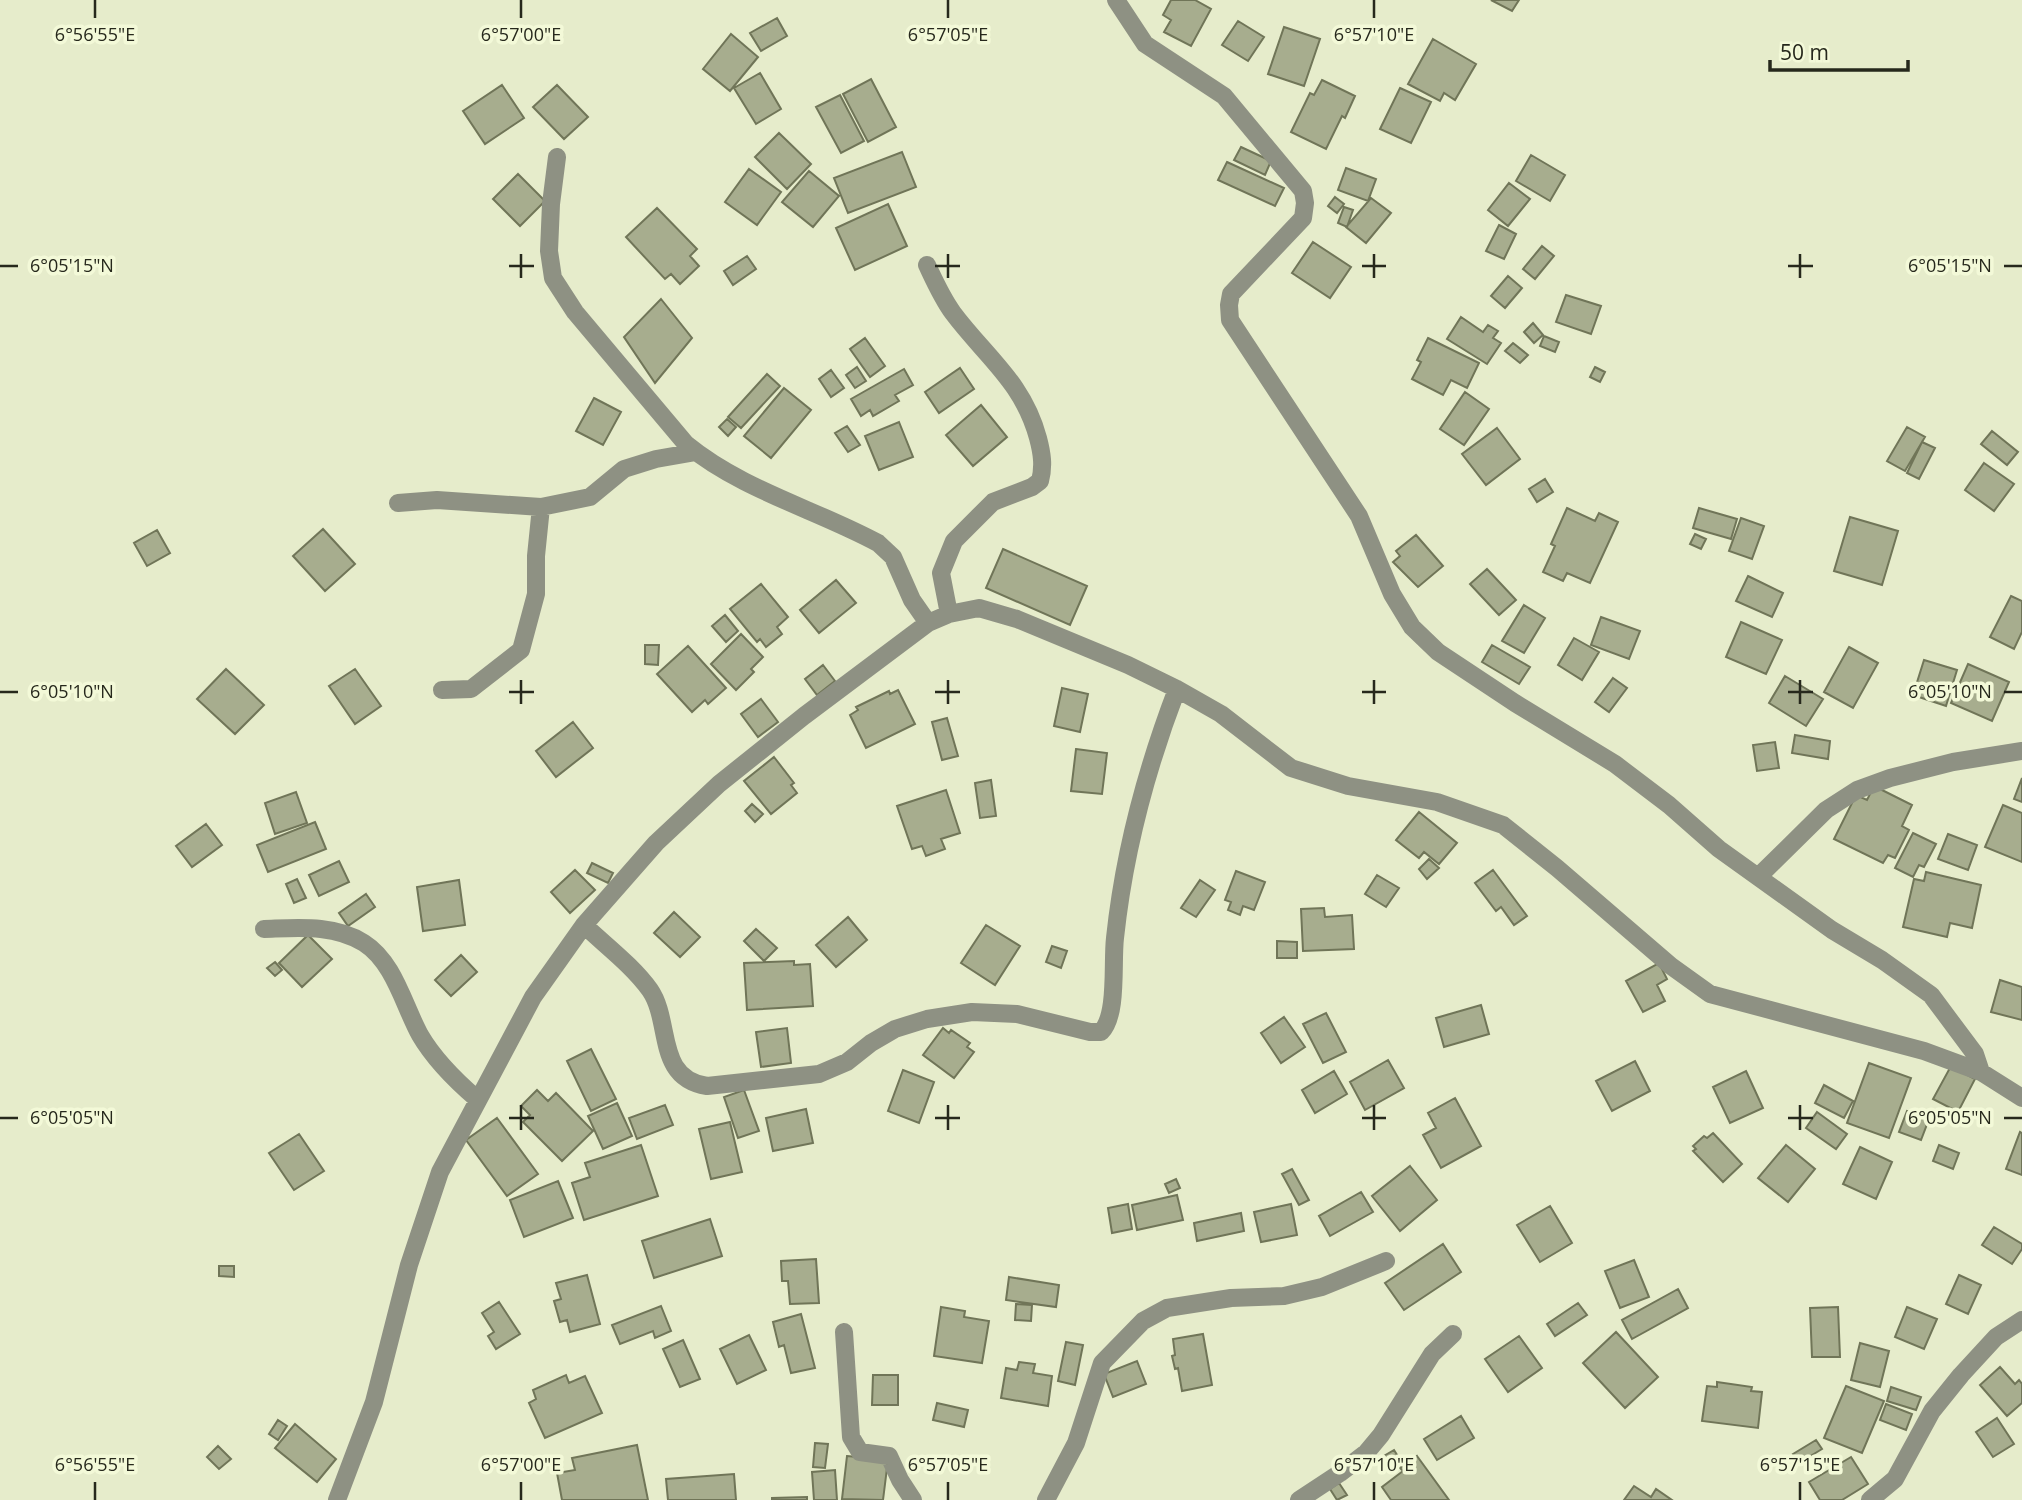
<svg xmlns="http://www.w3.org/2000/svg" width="2022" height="1500" viewBox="0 0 2022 1500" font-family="'Open Sans',sans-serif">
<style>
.building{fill:#a7ad8e;stroke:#707558;stroke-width:2}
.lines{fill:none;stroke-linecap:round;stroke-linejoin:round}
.minor{stroke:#8e9183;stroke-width:18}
.ticks{fill:none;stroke:#26281c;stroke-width:2.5}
.ticks-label{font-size:18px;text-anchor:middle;fill:#26281c;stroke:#f3f9d8;stroke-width:7;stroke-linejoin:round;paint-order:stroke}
</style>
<rect width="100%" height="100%" fill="#e6eccb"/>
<path class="building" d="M1171,0h24l16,9 -20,37 -27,-14 7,-12 -8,-5z
M1491,0h28l-7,11z
M777,18l10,18 -26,15 -11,-18z
M1238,21l26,16 -16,24 -26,-16z
M1284,27l36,12 -16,47 -36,-12z
M731,34l27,23 -28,34 -27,-22z
M1433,39l43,25 -21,36 -11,-7 -4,8 -32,-17z
M760,73l21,36 -25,15 -22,-36z
M871,79l25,48 -28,15 -25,-48z
M1322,80l33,16 -10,22 -3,-2 -16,33 -35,-17 19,-39 4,2z
M502,85l22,33 -39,26 -22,-33z
M557,85l31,32 -24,22 -31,-32z
M1400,88l31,14 -20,41 -31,-14z
M840,95l24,46 -23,12 -25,-46z
M779,133l32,31 -24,25 -32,-32z
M1241,147l30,14 -6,14 -31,-15z
M902,152l14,35 -68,26 -14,-35z
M1531,155l34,20 -15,26 -34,-20z
M1227,162l57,26 -9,18 -57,-26z
M1346,168l30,11 -8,22 -30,-11z
M749,169l32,23 -24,33 -32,-23z
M809,171l30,25 -26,31 -31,-25z
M518,174l27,27 -25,25 -27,-27z
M1509,183l21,16 -22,27 -20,-16z
M1335,197l9,7 -7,9 -9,-7z
M1371,198l20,15 -25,30 -20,-16z
M888,204l19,42 -52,24 -19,-42z
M1344,207l9,3 -6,17 -9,-4z
M657,208l40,41 -7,7 9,10 -19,18 -9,-10 -6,5 -39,-42z
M1499,225l17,9 -12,25 -18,-8z
M1313,242l38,25 -21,31 -38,-25z
M1542,246l12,10 -19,23 -12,-10z
M747,256l9,13 -23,16 -9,-14z
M1508,276l14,12 -17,20 -14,-12z
M1566,295l35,11 -10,28 -35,-12z
M661,299l31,39 -37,45 -31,-46z
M1461,317l22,15 5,-7 10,6 -5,7 8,5 -14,21 -40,-25z
M1533,323l10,12 -9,8 -10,-11z
M1544,336l15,6 -4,10 -15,-6z
M865,338l20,28 -15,11 -20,-28z
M1428,338l51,25 -12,25 -16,-8 -8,15 -31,-16 9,-17 -4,-2z
M1513,343l15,12 -8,8 -15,-12z
M857,367l9,14 -11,7 -9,-13z
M1595,367l10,5 -5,10 -10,-5z
M960,368l14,21 -35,24 -14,-21z
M904,369l9,16 -18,10 4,6 -26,15 -3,-6 -9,6 -10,-17z
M831,370l13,18 -13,9 -12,-18z
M767,374l13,12 -39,42 -13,-11z
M784,388l27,22 -40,48 -27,-22z
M1465,392l24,17 -25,36 -24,-16z
M594,398l27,14 -18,33 -27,-14z
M981,405l26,32 -34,29 -27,-31z
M727,419l9,8 -8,9 -9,-9z
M899,422l14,35 -34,13 -14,-34z
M847,426l13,19 -12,7 -13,-19z
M1907,427l18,10 -20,34 -18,-10z
M1497,428l23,31 -34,26 -24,-31z
M1992,431l26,21 -11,13 -26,-21z
M1922,442l13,6 -16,31 -12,-6z
M1984,463l30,21 -20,27 -29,-21z
M1545,479l8,13 -16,10 -8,-13z
M1567,508l28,13 4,-8 19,9 -28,61 -23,-10 -4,8 -20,-9 12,-26 -4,-2z
M1699,508l38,11 -6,20 -38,-11z
M1850,517l48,14 -16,54 -48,-14z
M1741,518l23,8 -12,33 -23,-8z
M323,529l32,35 -30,27 -32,-35z
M157,530l13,23 -23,13 -13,-23z
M1695,534l11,5 -5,10 -11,-5z
M1416,535l27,31 -25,21 -25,-25 7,-6 -4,-5z
M1003,549l84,37 -17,39 -84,-37z
M1487,569l29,31 -17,15 -29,-31z
M1748,576l35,17 -11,24 -36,-16z
M836,580l20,23 -37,30 -19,-23z
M761,584l27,33 -11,10 5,7 -16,13 -6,-8 -3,3 -27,-33z
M2011,596l11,5v31l-8,17 -24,-12z
M1524,605l21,13 -21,35 -22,-12z
M725,615l13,16 -12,11 -14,-16z
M1601,617l39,14 -11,28 -38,-14z
M1741,622l41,18 -16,34 -40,-17z
M741,634l22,23 -12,12 3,3 -18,18 -25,-26z
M1574,638l25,14 -17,28 -24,-15z
M645,645h14l-1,20 -13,-1z
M1492,645l38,22 -11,17 -37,-22z
M688,646l38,42 -18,16 -3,-4 -13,12 -35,-38z
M1849,647l29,16 -25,45 -29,-16z
M1924,660l33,10 -11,36 -33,-11z
M1968,664l41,18 -17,39 -41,-18z
M823,665l12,16 -18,14 -12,-16z
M226,669l38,36 -29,29 -38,-35z
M355,669l26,37 -26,18 -26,-38z
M1785,676l38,23 -17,27 -37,-23z
M1613,678l14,10 -18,24 -14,-10z
M1062,688l26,6 -8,38 -26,-6z
M898,690l17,34 -49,24 -16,-33 8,-5 -2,-3 33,-16 1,3z
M761,699l17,23 -20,15 -17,-23z
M947,718l11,38 -16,4 -10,-38z
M573,722l20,26 -37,29 -20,-26z
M1795,735l35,6 -2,18 -36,-6z
M1775,742l4,26 -22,3 -4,-26z
M1076,749l31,4 -5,41 -31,-3z
M774,757l20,26 -3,2 6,8 -26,21 -27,-33z
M2022,778v24l-8,-3z
M991,780l5,36 -16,2 -5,-35z
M1874,786l38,19 -10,21 7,4 -14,28 -7,-3 -5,8 -49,-24 22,-44 11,5z
M946,790l14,43 -19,6 4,10 -19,7 -4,-10 -10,3 -15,-43z
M296,792l11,31 -32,11 -10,-31z
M752,804l11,10 -8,8 -10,-11z
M2003,805l19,8v49l-37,-15z
M1419,812l38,31 -18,21 -15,-12 -5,6 -23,-18z
M315,822l11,27 -58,23 -11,-27z
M206,824l16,21 -30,22 -16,-21z
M1913,833l23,11 -12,23 -5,-2 -6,12 -18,-9z
M1948,834l29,11 -9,25 -30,-11z
M1429,859l10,9 -12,11 -8,-10z
M339,861l10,21 -30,14 -10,-21z
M592,863l21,10 -5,10 -21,-10z
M575,870l20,20 -25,23 -19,-21z
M1493,870l34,46 -13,9 -13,-18 -5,4 -21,-28z
M1236,871l29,11 -11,28 -11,-4 -3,9 -12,-5 3,-8 -6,-2z
M1926,872l55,13 -9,43 -22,-5 -3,14 -44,-10 11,-48 10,2z
M1377,875l22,13 -13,19 -21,-13z
M297,879l9,19 -12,5 -8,-19z
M459,880l6,45 -42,6 -6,-44z
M1200,880l15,10 -19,27 -15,-9z
M366,894l9,13 -27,19 -9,-13z
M1324,908l1,9 27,-2 2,34 -51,2 -2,-42z
M674,912l26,25 -20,20 -26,-24z
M848,917l19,23 -31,27 -20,-22z
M986,925l34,21 -25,39 -34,-22z
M756,929l21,19 -13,13 -20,-20z
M308,935l24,24 -30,28 -23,-24z
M1277,941l20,1v16h-20z
M1052,946l15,5 -6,17 -15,-6z
M461,955l16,17 -26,24 -16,-16z
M794,961v4l16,-1 3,42 -66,4 -3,-47z
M275,962l7,8 -7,6 -8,-8z
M1659,963l8,16 -10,6 8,16 -22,11 -17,-31z
M2000,980l22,7v33l-31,-8z
M1481,1005l8,29 -45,13 -8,-29z
M1326,1013l20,39 -23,11 -20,-39z
M1284,1017l21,30 -24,16 -20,-30z
M787,1028l4,35 -30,4 -5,-35z
M943,1028l6,5 2,-3 19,13 -3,4 7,5 -20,26 -31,-23z
M591,1049l25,50 -25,12 -24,-50z
M1388,1060l16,28 -39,22 -15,-28z
M1635,1061l15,30 -38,20 -16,-30z
M1869,1063l42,15 -22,60 -42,-15z
M1951,1066l24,13 -17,33 -25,-13z
M903,1070l31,12 -15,41 -31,-12z
M1334,1071l13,23 -32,19 -13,-23z
M1746,1071l17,37 -33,15 -17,-36z
M1824,1085l29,16 -9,17 -29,-15z
M537,1090l11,11 8,-8 37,38 -31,30 -39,-39 7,-7 -9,-9z
M744,1090l15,41 -21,7 -14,-41z
M1455,1098l26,48 -40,22 -18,-33 13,-7 -8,-15z
M617,1103l15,33 -29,13 -15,-33z
M665,1105l8,20 -36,14 -8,-21z
M806,1109l7,34 -40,8 -7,-33z
M1907,1111l22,8 -8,21 -22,-8z
M1817,1112l30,22 -11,15 -30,-21z
M497,1118l41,56 -31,22 -41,-56z
M730,1122l12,50 -31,7 -12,-50z
M2020,1132l2,1v42l-16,-6z
M1713,1133l29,31 -19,18 -30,-31 3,-2 -3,-3 11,-10 3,2z
M299,1134l25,37 -30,19 -25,-37z
M641,1145l17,51 -74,24 -12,-37 18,-6 -5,-14z
M1786,1145l29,24 -27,33 -30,-24z
M1939,1145l20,8 -6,16 -20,-8z
M1860,1147l32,15 -16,37 -33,-15z
M1410,1166l27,34 -37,31 -28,-35z
M1292,1169l17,31 -10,5 -17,-31z
M1176,1179l4,9 -11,5 -4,-9z
M558,1181l15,37 -49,19 -14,-37z
M1361,1192l12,20 -43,24 -11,-20z
M1177,1195l6,25 -46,10 -5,-25z
M1128,1204l4,25 -20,4 -4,-25z
M1291,1204l6,31 -36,7 -7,-30z
M1550,1206l22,37 -32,19 -23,-37z
M1241,1213l3,18 -47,10 -3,-18z
M710,1219l12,37 -68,22 -12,-37z
M1994,1227l28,17v5l-10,15 -30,-19z
M1443,1244l18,28 -57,38 -19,-27z
M816,1259l3,44 -29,1 -2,-23h-6l-1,-20z
M1634,1260l15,37 -29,11 -15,-37z
M219,1266h15v11l-15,-1z
M587,1275l13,49 -30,8 -3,-12 -7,2 -6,-21 7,-2 -5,-16z
M1959,1275l22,10 -13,29 -22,-10z
M1009,1277l50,8 -3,22 -50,-7z
M1678,1289l10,19 -56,31 -10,-19z
M499,1302l21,32 -24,15 -8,-13 6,-4 -12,-19z
M1578,1303l9,12 -32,21 -8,-12z
M1016,1304l16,1 -1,16 -16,-1z
M661,1306l10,25 -16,7 -2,-7 -33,13 -8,-19z
M941,1307l24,4 -1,6 25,4 -7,42 -48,-7z
M1838,1307l2,50h-28l-2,-49z
M1907,1307l30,12 -13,30 -29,-12z
M801,1314l14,54 -24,5 -7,-28 -5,2 -6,-25z
M1616,1332l42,45 -33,31 -42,-45z
M1203,1334l9,51 -30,6 -4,-23 -3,1 -3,-13 3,-1 -2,-16z
M749,1335l17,35 -29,14 -17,-35z
M1519,1336l23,32 -34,24 -23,-33z
M683,1340l17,39 -20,8 -17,-38z
M1066,1342l17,3 -8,40 -17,-4z
M1860,1343l29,8 -9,36 -29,-7z
M1137,1361l9,23 -33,13 -9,-23z
M1019,1362l16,2 -2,9 19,3 -4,30 -47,-8 5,-30 11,2z
M2000,1367l15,17 4,-4 3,4v19l-15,13 -27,-31z
M566,1375l3,8 16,-7 17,37 -57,25 -16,-35 7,-4 -3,-9z
M873,1375h25v30h-26z
M1717,1382l35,5 -1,4 11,1 -4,36 -56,-7 5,-35 10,1z
M1846,1386l38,15 -22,52 -38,-15z
M1891,1387l30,10 -5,13 -29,-9z
M937,1403l31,7 -4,17 -31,-7z
M1886,1404l26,10 -6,16 -26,-10z
M1461,1416l13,22 -37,22 -13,-21z
M1997,1418l17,26 -21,13 -17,-25z
M278,1420l9,6 -9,14 -9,-6z
M295,1424l41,35 -19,23 -42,-34z
M1816,1440l6,9 -23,14 -6,-9z
M815,1443l13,1 -3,24 -12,-1z
M637,1445l11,55h-86l-5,-27 18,-3 -3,-12z
M218,1446l13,13 -12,10 -12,-12z
M1394,1450l8,13 -11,7 -9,-13z
M847,1456l41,4 -5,40 -41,-1z
M1417,1456l32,44h-58l-9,-13 21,-16 -3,-3z
M1851,1457l17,27 -26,16h-22l-11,-18z
M835,1470l2,30h-23l-2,-28z
M734,1474l2,26h-68l-2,-21z
M1339,1483l8,12 -10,5 -7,-11z
M1634,1486l17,11 5,-8 16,11h-48z
M807,1497v3h-35v-2z"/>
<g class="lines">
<path class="minor" d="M1116,0l29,44 79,52 79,95 2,12 -2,15 -72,76 -2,11 1,15 129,196 33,78 20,33 26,25 77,51 100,61 54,41 50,44 113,81 50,30 49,35 44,59 6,18
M557,157l-6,47 -2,47 4,27 22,34 111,132c56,46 129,65 192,99l15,14 19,43 16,23
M927,265c8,17 15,33 26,48 33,44 70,69 85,125 4,15 6,28 2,43l-8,6 -39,15 -39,39 -13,32 8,41
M398,503l39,-3 104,7 49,-10 34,-28 32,-10 40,-7
M442,690l29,-1 50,-39 15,-56v-38l5,-49
M1758,877l68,-67 31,-20 33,-12 63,-16 69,-11
M584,925c21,20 49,41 66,65 22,32 5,88 57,96l112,-12 28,-12 24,-19 24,-14 32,-10 45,-7 45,2 73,18h11c17,-17 11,-69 14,-94 9,-85 31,-168 62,-249
M264,929c33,-1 70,-5 100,14 30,19 40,63 56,92 14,24 36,46 57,64
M844,1332l7,105 9,15 29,4 11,24 13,20
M337,1500l37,-98 35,-137 31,-93 93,-175 51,-72 72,-82 63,-59 85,-68 124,-93 21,-9 30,-6 38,11 111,46 49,24 44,25 70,54 57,18 89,16 66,23 54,43 114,98 39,28 214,57 57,21 41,26
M1046,1500l30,-57 26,-80 41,-42 24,-13 64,-10 53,-2 38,-9 64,-26
M1299,1500l41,-27 26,-20 15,-18 51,-81 21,-20
M1870,1500l25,-21 37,-68 29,-36 35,-38 26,-17"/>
</g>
<path class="ticks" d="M95,0v18M521,0v18M948,0v18M1374,0v18M521,254v24M948,254v24M1374,254v24M1800,254v24M0,266h18M509,266h25M935,266h25M1362,266h24M1788,266h25M2004,266h18M521,680v24M948,680v24M1374,680v24M1800,680v24M0,692h18M509,692h25M935,692h25M1362,692h24M1788,692h25M2004,692h18M521,1105v25M948,1105v25M1374,1105v25M1800,1105v25M0,1118h18M509,1118h25M935,1118h25M1362,1118h24M1788,1118h25M2004,1118h18M95,1482v18M521,1482v18M948,1482v18M1374,1482v18M1800,1482v18"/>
<g class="ticks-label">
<text x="95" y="41">6°56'55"E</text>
<text x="521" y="41">6°57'00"E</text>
<text x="948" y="41">6°57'05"E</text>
<text x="1374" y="41">6°57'10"E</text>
<text x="72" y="272">6°05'15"N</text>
<text x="1950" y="272">6°05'15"N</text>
<text x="72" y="698">6°05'10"N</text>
<text x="1950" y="698">6°05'10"N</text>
<text x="72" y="1124">6°05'05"N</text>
<text x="1950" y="1124">6°05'05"N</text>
<text x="95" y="1471">6°56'55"E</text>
<text x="521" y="1471">6°57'00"E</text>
<text x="948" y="1471">6°57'05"E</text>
<text x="1374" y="1471">6°57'10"E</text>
<text x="1800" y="1471">6°57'15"E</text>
</g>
<path d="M1770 60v10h138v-10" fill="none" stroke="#26281c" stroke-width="3.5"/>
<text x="1780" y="60" font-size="21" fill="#26281c" stroke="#f3f9d8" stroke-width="5" paint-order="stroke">50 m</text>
</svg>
